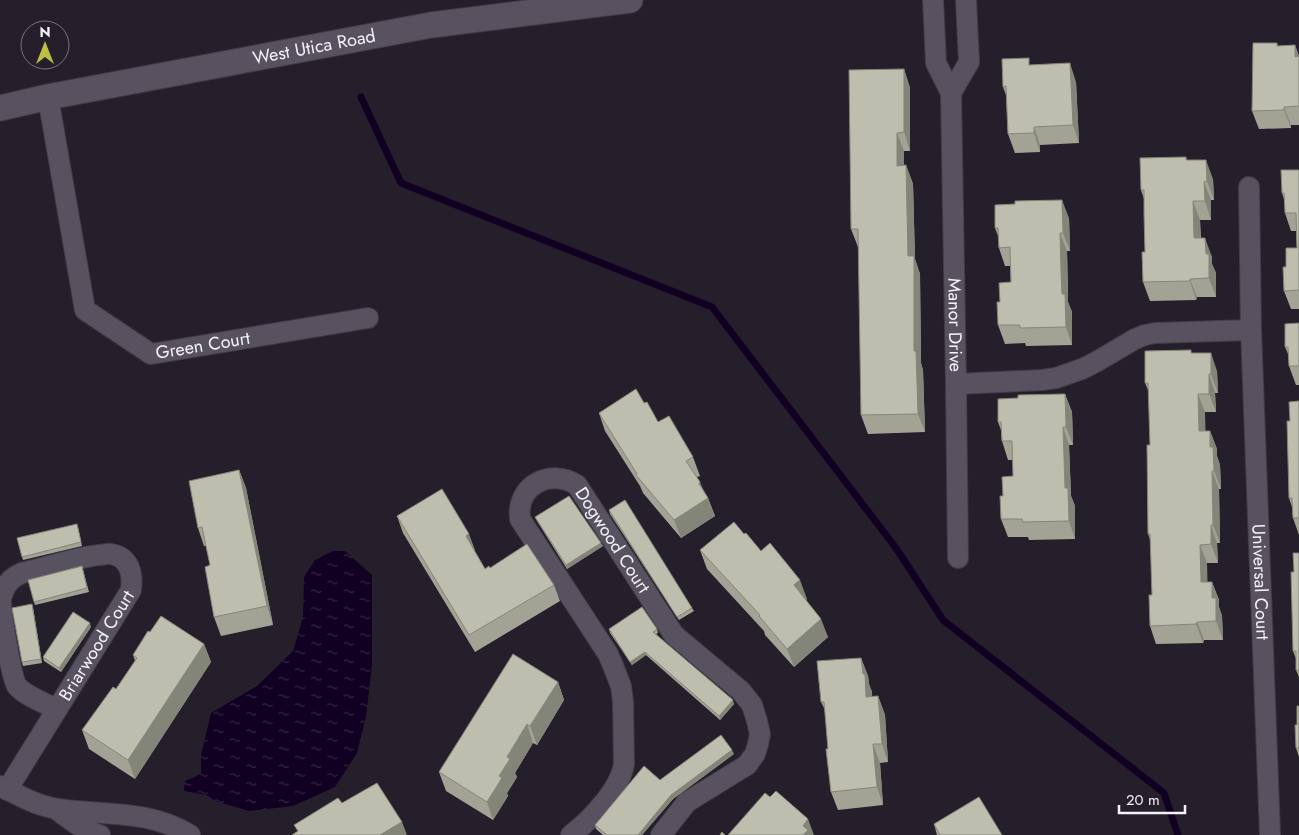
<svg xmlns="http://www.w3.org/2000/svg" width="1299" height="835" viewBox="0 0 1299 835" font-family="Jost,sans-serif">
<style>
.water{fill:url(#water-ripples)}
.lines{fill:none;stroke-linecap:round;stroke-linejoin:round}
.stream{stroke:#120023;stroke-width:7}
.minor-casing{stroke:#413c46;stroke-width:22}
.tertiary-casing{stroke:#413c46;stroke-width:27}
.minor{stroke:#585260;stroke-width:20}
.tertiary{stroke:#585260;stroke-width:25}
.wall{fill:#a3a395}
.shaded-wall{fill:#848579}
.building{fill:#bdbead;stroke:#848579}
.labels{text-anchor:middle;stroke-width:5;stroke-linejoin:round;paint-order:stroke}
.street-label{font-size:18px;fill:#f4f1f9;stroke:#251f2c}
</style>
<defs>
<pattern id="water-ripples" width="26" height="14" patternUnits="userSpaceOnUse" patternTransform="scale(1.25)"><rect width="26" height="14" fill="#120023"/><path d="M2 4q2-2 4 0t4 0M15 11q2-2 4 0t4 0" fill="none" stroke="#352644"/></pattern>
</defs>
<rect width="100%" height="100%" fill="#251f2c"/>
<path class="water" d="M333,551h12l27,24v90l-6,52 -9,36 -22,34 -42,19 -44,5 -34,-10 -8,-6 -23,-4 1,-10 10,-4 6,-4v-18l10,-42 46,-27 36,-35 10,-34 1,-40 11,-17z"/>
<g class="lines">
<path class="stream" d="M361,97l40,86 311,124 184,241 47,72 221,173 14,42"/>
<defs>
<g id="minor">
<path d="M933,0l3,63 15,30 18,-31 -3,-62"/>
<path id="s1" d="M951,93l5,291 2,174"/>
<path id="s2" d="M48,97l37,213 66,44 217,-36"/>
<path id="s3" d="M1249,187l2,143 19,505"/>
<path d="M956,384l86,-4 14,-2 26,-9 14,-7 39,-23 10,-4 10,-2 96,-3"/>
<path d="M0,786c18,9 37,20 58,23 45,7 91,0 132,26"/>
<path id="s4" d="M7,790l124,-200c2,-16 -1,-33 -20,-36 -3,-1 -8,1 -12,1 -26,3 -51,12 -77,18 -12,5 -17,12 -21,25 -1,10 10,79 16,88 7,9 29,18 40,23"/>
<path d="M56,809c14,11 27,21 44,26"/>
<path id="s5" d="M571,835c21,-16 49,-46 53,-71l-1,-62 -2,-16 -7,-18 -6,-14 -88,-135c-4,-34 30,-51 57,-34l97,150 67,56 11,14 5,16 3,13 -2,10 -3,10 -8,11 -60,37 -26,33"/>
</g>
<g id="tertiary">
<path id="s6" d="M0,108l48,-11 383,-72 199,-25"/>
</g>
</defs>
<use href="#minor" class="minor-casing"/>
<use href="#tertiary" class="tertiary-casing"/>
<use href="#minor" class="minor"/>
<use href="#tertiary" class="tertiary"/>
</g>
<path class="wall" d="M1277,43l1,3 17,-1 4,11v69h-8v3l-32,1 -7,-18z
M1032,65l44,17 3,61 -39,2v7l-25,1 -7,-19 -2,-39 -3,-8z
M904,69l6,19v63h-6v14h2l7,19 2,75 5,15 1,89 2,7 2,62 -57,2 -7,-19 -2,-168h-1l-7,-18z
M1186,157l1,3 26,19 1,21h-3v20h-11l1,18 11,19v7l4,9v24h-19l-1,3 -46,1 -7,-19 2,-30 -1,-53 -3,-9z
M1299,170v139h-8l-7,-18 2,-24 11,-19 -1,-17h-5l-6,-18v-11l-3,-9z
M1069,218l1,33h-3l1,39v12l4,10v33l-46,1 -1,-3 -20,1 -7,-19 2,-23 11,-20 -1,-16h-5l-6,-18 -1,-12 -3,-8z
M1299,323v62h-3l-7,-19v-10l-4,-9z
M1192,353l25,18 1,22h-3l1,19h-11v19h5l7,18v7l3,9 1,24h-2l1,54h-3l1,20h-11v19h5l7,18v7l3,9 1,24h-19l-1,3 -47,1 -6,-18 2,-31 -1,-53 -3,-8 2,-89 -1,-53 -4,-9z
M1065,394l7,18 1,33h-4l2,51 4,10v33l-46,1 -1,-3h-20l-7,-18 2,-23 10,-20v-16h-5l-6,-19 -1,-11 -3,-8 20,-24z
M1299,401v134l-6,-17 -1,-11 -3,-9 1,-77z
M644,403l14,19 35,35 7,19 -3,1 6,12 5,9 7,18 -34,22 -38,-45 -3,-7 -35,-55 -6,-18z
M239,470l7,18 27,137 -52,11 -7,-19 -4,-52 -4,-19h-2l-6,-18z
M609,510l83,98 2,3 -15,9 -69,-106z
M397,516l78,34h-1l11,19 5,-1 64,17 6,16 -85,51 -72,-119z
M535,517l68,29 -36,23 -30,-48z
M78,527l4,19 -59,14 -1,-3z
M700,550l61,1 46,48 -1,1 22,37 -34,30 -29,-32 -1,-4 -57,-62z
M1299,553v124l-3,-7v-11l-3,-8 1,-79z
M83,570l6,22 -54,13 -1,-3z
M33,608l9,55 -19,3 -1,-4z
M91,627l-30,45 -17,-11 -1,-4z
M609,629h48l1,4 -2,1 78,70 -14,16 -74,-65 -14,10 -22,-32z
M150,632l54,12 7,18 -76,117 -46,-30 -7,-19 34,-41 19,-28 -2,-6z
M861,658l7,18 1,8 3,8v4h6l7,19 3,47 -8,1 3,42 -45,5 -7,-18 -6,-82 -4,-8z
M558,682l6,18 -27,45 -4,-2 -18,30 2,4 -10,16 1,3 -15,24 -47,-29 -7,-19z
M1299,706v51l-3,-9z
M734,754l-61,45 -31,36h-39l-7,-6 -1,-4 65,-45z
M934,824l68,11h-65z"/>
<path class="shaded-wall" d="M1295,45l4,12h-4z
M1070,63l6,19 3,61 -6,-18z
M904,69l6,19v63l-6,-19z
M1284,107l7,18v3l-7,-18z
M1034,127l6,18v7l-6,-19z
M897,133l7,18v33l-7,-18z
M1206,160l7,19 1,21 -7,-19z
M906,165l7,19 2,75 5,15 1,89 2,7 2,62 -7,-18 -10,-158z
M1204,182l7,18v20l-6,-19z
M1062,200l7,18 1,33 -7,-18z
M1193,201l7,19 1,37 -7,-19z
M1060,233l7,18 1,51 4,10v33l-6,-18 -4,-33z
M1205,238l7,19v7l4,9v24l-7,-19 -3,-24z
M1190,279l7,18 -1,3 -6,-19z
M1211,353l6,18 1,22 -7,-19z
M1209,374l6,19 1,19 -7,-18z
M1065,394l7,18 1,33 -7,-18z
M1198,394l7,18 1,38 -7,-19z
M1063,427l6,18 2,51 4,10v33l-6,-18 -4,-33z
M1210,431l7,18v7l3,9 1,24 -7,-18 -4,-24z
M239,470l7,18 27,137 -6,-19z
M1212,471l7,18 1,54 -7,-18z
M700,482l6,17 2,-1 7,18 -34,22 -7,-18z
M1211,525l6,18 1,20 -7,-19z
M469,534l6,16 -3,2 -6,-16z
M601,543l2,3 -36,23 -1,-4z
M1200,545l7,18 1,37 -7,-18z
M800,580l7,19 -6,5 -7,-19z
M1212,582l7,18v7l3,9 1,24 -7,-19 -4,-23z
M32,604l1,4 9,55 -1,-4z
M821,619l7,18 -34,30 -7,-18z
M1197,622l7,18 -1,3 -7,-19z
M90,623l1,4 -30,45 -2,-4z
M204,644l7,18 -76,117 -7,-19z
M645,652l1,3 -14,10 -2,-3z
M861,658l7,18 1,8 3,8 1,23 -7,-18 -3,-23z
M558,682l6,18 -27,45 -7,-19z
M878,696l7,19 3,47 -6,-18z
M733,700l1,4 -14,16 -1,-4z
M527,724l6,19 -18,30 2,4 -10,16 1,3 -15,24 -6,-18 20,-45z
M873,744l7,19 3,42 -6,-18z
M732,750l2,4 -61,45 -31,36h-4l33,-40z
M808,819l6,16h-11v-9z
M402,822l5,13h-27z"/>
<path class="building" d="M1253,43h24v3l18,-1v12l4,-1v50l-15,1v3l-32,1z
M1029,58v7l41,-2 3,62 -39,2v6l-26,1 -2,-48 -3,1 -1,-28z
M904,69v63l-7,1v33l9,-1 2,91h6v95h2l2,63 -57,1 -3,-186h-7l-2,-159z
M1186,157v3h20l1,21 -3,1 1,19h-12l1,37h11l1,16h3v24l-19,1v2l-47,1 -1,-30h3l-1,-39v-23h-3l-1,-32z
M1281,170h18v120l-15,1 -1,-24h3v-19h11l-1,-35h-11l-1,-20h-2z
M1062,200l1,33h-3l1,38 1,23h3l1,33 -46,1v-3h-22l-1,-23h3l-1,-19 12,-1 -1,-35 -11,1 -1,-20h-3v-23l20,-1v-3z
M1299,323v43h-10l-1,-19h-3v-23z
M1191,350v3h20v21h-2v20h-11l1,37h11v16h3l1,24h-2l1,54h-2v19l-11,1 1,37h11v16h4v23l-19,1 -1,2 -46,2 -1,-31h3l-2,-61h-2l-1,-89h3l-2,-62h-3v-32z
M636,389l8,14 3,-1 11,20 11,-6 24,41 -7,4 14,21 -1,2 9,14 -34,22 -38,-45 1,-1 -38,-61z
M1065,394l1,33h-3l2,61h3l1,33 -46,1 -1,-3h-21l-1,-23h3l-1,-19 11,-1 -1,-35h-10l-1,-19h-3v-23l20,-1v-3z
M1299,401v117h-6l-1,-20h-3l-2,-77h3l-1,-19z
M239,470l28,136 -53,11 -9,-50 5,-2 -8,-38 -4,1 -9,-47z
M442,489l27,45 -3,2 19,33 4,-3 1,2 37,-24 27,41 -85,50 -72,-119z
M569,496l32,47 -35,22 -31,-48z
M625,500l67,108 -15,9 -68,-107z
M734,522l10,12 2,-1 15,18 9,-8 30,37 -6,5 27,34 -34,30 -28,-33 1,-1 -60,-65z
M77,524l4,18 -59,15 -5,-19z
M1293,553h6v117h-3v-19h-3l-2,-79h3z
M82,566l5,22 -53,14 -6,-22z
M32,604l9,55 -19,3 -10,-54z
M642,607l15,22 -4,3 80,68 -14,16 -74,-64 -15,10 -21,-33z
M73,612l17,11 -31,45 -16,-11z
M161,616l43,28 -76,116 -46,-30 31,-43 3,2 21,-31 -4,-3 15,-24 2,1z
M513,654l45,28 -28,44 -3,-2 -20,33 3,2 -11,17 3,2 -15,24 -48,-30z
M861,658l2,16h2l1,23 12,-1 4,48h-9l4,43 -46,5 -5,-43h2l-4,-47h-3l-4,-41z
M1297,706h2v42h-3l-1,-23h2z
M721,735l11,15 -61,45 -33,40h-31l-12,-10 49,-59 16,14z
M377,783l25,39 -22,13h-88l6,-4 -4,-6 44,-27 4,5z
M776,791l32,28 -5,7 5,4 -5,5h-75l37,-42 5,4z
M979,797l23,38h-62l-6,-11z
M722,832l3,3h-5z"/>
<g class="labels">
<g class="street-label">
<text dy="6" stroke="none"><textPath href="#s6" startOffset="320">West Utica Road</textPath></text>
<text dy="6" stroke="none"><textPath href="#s1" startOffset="232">Manor Drive</textPath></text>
<text dy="6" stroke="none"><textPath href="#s2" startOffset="348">Green Court</textPath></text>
<text dy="6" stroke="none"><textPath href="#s5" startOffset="514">Dogwood Court</textPath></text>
<text dy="6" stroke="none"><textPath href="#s3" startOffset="395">Universal Court</textPath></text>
<text dy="6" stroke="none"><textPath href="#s4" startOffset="170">Briarwood Court</textPath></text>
</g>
</g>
<g transform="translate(45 45)"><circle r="24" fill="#251f2c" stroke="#78737e"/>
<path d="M0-4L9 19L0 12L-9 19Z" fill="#bdbf43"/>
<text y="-8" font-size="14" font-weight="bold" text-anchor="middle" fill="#f4f1f9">N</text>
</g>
<path d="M1119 805v8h66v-8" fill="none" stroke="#f4f1f9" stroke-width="2.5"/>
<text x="1126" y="805" font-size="15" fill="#f4f1f9" stroke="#251f2c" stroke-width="4" paint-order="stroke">20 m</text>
</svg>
